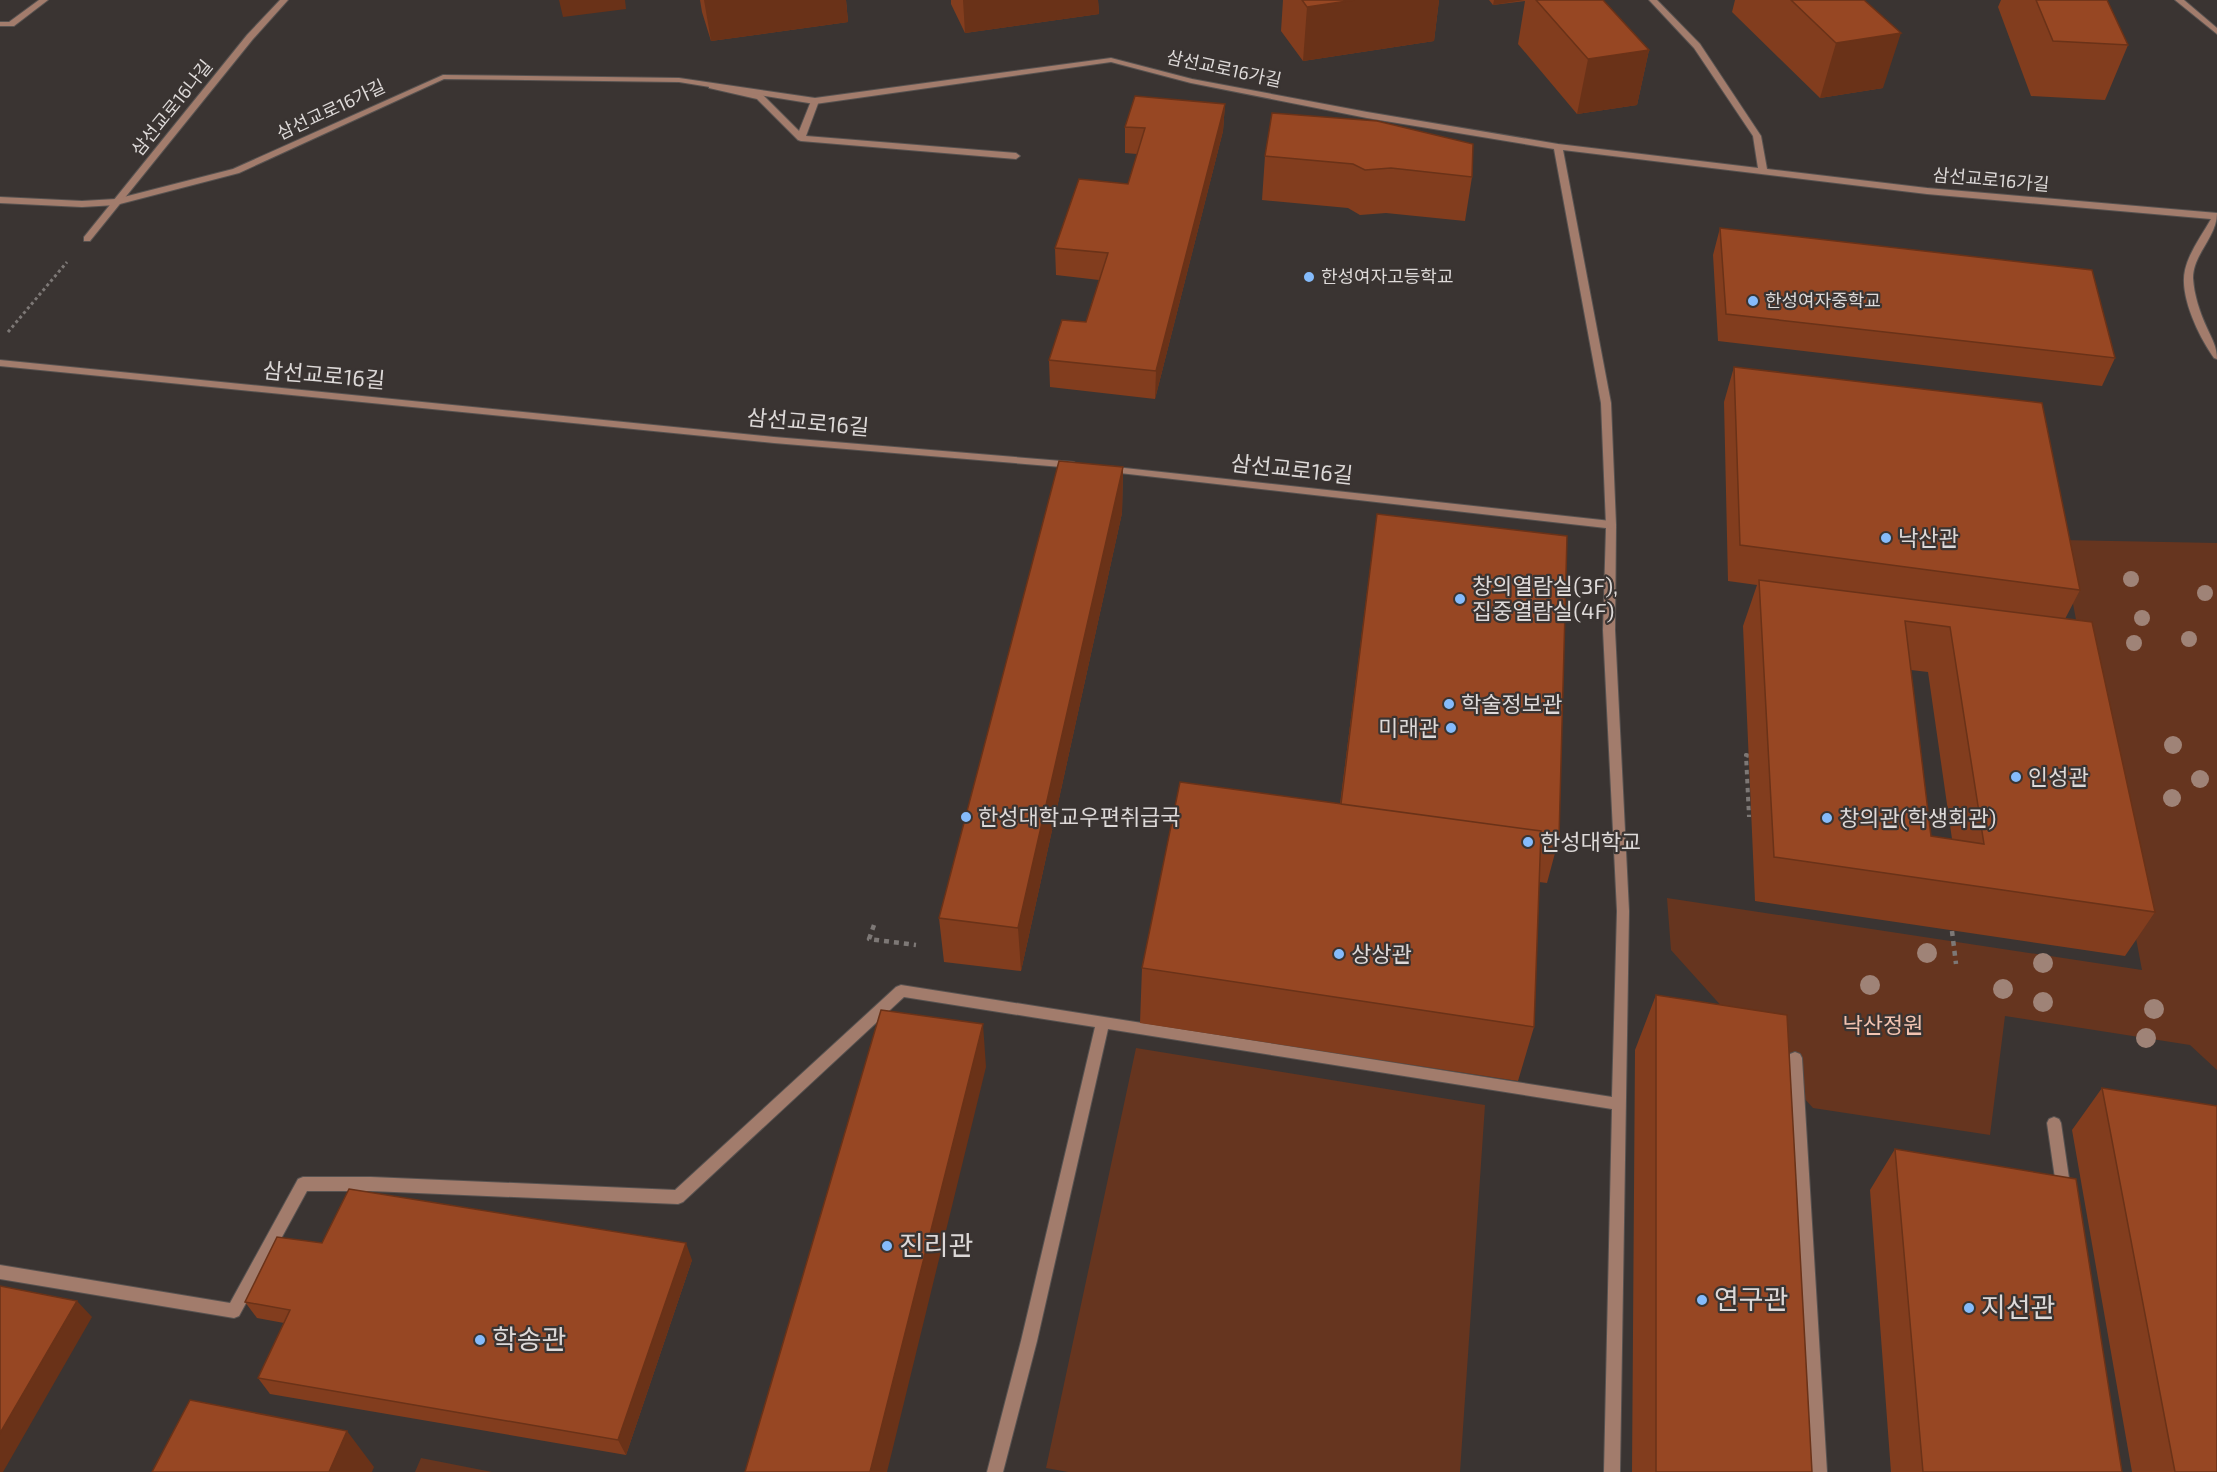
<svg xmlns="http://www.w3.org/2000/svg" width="2217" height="1472" viewBox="0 0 2217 1472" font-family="'Exo 2','Noto Sans KR',sans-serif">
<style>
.green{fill:#66351f}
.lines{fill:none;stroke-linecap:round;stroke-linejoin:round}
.service-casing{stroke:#575250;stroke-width:2}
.minor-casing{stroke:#575250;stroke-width:2}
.path-far2{stroke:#7d7876;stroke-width:3;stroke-dasharray:3 3;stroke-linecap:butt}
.path-far1{stroke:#7d7876;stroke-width:4;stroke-dasharray:4.5 4.5;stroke-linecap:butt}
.path{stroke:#7d7876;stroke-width:4.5;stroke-dasharray:5 5;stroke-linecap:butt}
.service{fill:#a27c6c;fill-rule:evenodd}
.minor{fill:#a27c6c;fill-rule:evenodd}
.tree{fill:#9f8377}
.wall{fill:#823d1e;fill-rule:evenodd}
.shaded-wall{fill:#6a3218}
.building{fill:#974723;stroke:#6a3218;stroke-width:1.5;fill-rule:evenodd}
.poi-dot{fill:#85bbfb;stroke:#3a3432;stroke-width:2}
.labels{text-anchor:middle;stroke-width:4.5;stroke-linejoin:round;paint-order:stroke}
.far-street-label{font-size:18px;fill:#ddd9d8;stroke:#3a3432}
.far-poi-label{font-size:18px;fill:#ddd9d8;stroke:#3a3432;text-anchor:start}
.street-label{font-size:22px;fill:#ddd9d8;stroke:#3a3432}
.poi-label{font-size:22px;fill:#ddd9d8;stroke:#3a3432;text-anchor:start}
.park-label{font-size:22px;fill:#f2c3b0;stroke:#3a3432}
.near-poi-label{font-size:27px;fill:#ddd9d8;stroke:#3a3432;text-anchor:start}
</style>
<rect width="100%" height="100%" fill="#3a3432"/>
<path class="green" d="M2061,540l156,3v527l-27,-25 -185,-29 -15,119 -177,-27 -142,-158 -4,-52 475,72z
M1136,1048l349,57 -25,367h-392l-22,-4z
M421,1458l71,14h-77z"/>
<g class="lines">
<defs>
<path id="service" d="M280,0h8l-35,39 -163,202h-6v-4l163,-202z
M709,84l54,11 36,36 12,-30 7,-2 1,2 -13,35 210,17 4,3 -4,3 -215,-18 -3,-1 -41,-41 -48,-11z
M0,360l774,77 300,25 5,3 -5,3 -300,-25 -774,-77z
M1106,466l505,55 5,4 -1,105 14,281 -9,561h-16l8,-363 -504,-80 -71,312 -34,131h-16l34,-131 74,-314 -191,-30 -221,205 -5,2 -307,-13h-64l-68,125 -5,2 -234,-39v-14l230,38 68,-124 5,-2h68l304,13 221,-203 5,-2 711,112 5,-186 -14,-281 3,-102 -504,-57 -1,-2z
M1795,1052l5,2 2,4 25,414h-16l-23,-414 2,-4z
M2054,1117l5,2 2,4 10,69 -2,5 -5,2 -5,-2 -2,-5 -10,-69 2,-4z"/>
<path id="minor" d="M39,0h9l-34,26h-14v-4h9z
M1649,0h8l43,44 61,92 6,33 160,19 290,25c0,24 -24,41 -24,65 1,17 7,35 14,50 5,11 10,19 10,31l-3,-1c-15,-21 -35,-62 -29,-88 4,-18 17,-35 26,-51l-284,-25 -364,-44 48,253 5,122 -5,4 -5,-4 -5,-122 -47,-254 -187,-31 -176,-35 -80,-21 -296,42 -136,-22 -235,-3 -205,94 -123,32 -34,2 -82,-4v-6l82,4 34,-2 117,-30 210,-94 236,3 136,20 296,-40 81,21 175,33 191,32 200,24 -5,-32 -59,-88z
M2175,0h9l33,28v6z"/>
</defs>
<use href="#service" class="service-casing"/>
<use href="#minor" class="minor-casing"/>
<path class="path-far2" d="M8,332l59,-70"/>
<path class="path-far1" d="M1749,756l-3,-1 3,62"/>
<path class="path" d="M874,925l-5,14 47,6
M1952,931l4,33"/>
<use href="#service" class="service"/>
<use href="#minor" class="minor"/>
</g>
<g class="tree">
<circle cx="2131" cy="579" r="8"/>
<circle cx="2205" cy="593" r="8"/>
<circle cx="2142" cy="618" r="8"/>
<circle cx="2189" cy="639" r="8"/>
<circle cx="2134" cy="643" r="8"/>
<circle cx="2173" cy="745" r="9"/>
<circle cx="2200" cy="779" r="9"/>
<circle cx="2172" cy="798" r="9"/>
<circle cx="1927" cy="953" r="10"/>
<circle cx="2043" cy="963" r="10"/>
<circle cx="1870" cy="985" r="10"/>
<circle cx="2003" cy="989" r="10"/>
<circle cx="2043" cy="1002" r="10"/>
<circle cx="2154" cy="1009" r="10"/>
<circle cx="2146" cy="1038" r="10"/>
</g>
<path class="wall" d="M700,0h146l2,22 -137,19 -9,-29z
M951,0h147l1,14 -134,19 -14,-29z
M1283,0h156l-5,41 -131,20 -22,-30z
M1489,0h114l46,50 -12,55 -60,9 -59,-70 7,-43 -32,4z
M1735,0h129l19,88 -63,10 -88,-86z
M2001,0h106l21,45 -23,55 -74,-4 -33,-89z
M1225,104l-2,27 -68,268 -105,-12 -1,-27 37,-38 13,-42 -43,-5 -1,-27 73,-64 9,-30 -12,-1v-26z
M1272,113l200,64 -7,44 -79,-8 -26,2 -12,-7 -86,-8 3,-44z
M1720,228l395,130 -13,28 -384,-45 -5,-86z
M1734,367l346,223 -15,29 90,293 -30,44 -370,-55 -12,-275 14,-41 -29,-4 -4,-179zM1911,670l17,2 24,167 -21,-3z
M1123,467l-1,46 -101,458 -77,-9 -5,-44z
M1377,514l182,324 -12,45 -8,-1 -5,145 -16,54 -378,-58 2,-55 198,-164z
M1656,995l156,477h-180l3,-422z
M2102,1088l115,384h-85l-60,-342z
M1895,1149l227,323h-231l-21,-282z
M322,1243l370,17 -66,195 -356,-61 -12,-16 26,-55 -27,-5 -12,-16z"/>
<path class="shaded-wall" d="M559,0h66l1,9 -63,8z
M704,0h142l2,22 -137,19z
M963,0h135l1,14 -134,19z
M1354,0h85l-5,41 -131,20 4,-54z
M1494,0h31l-32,5z
M1901,33l-18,55 -63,10 16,-55z
M1649,50l-12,55 -60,9 11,-55z
M1225,104l-2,27 -68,268 1,-28z
M1123,467l-1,46 -101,458 -3,-43z
M983,1024l3,43 -99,405h-17z
M686,1243l6,17 -66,195 -8,-15z
M77,1301l15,16 -89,155h-3v-39z
M347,1431l27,36 -2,5h-43z"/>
<path class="building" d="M1302,0h52l-47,7z
M1536,0h67l46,50 -61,9z
M1791,0h73l37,33 -65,10z
M2036,0h71l21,45 -75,-4z
M1135,96l90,8 -69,267 -107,-11 13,-40 24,2 22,-69 -53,-5 24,-69 49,5 17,-56 -20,-1z
M1272,113l105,8 96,23 -1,33 -81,-9 -26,2 -12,-6 -88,-8z
M1720,228l372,42 23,88 -389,-44z
M1734,367l308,36 38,187 -340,-45z
M1059,461l64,6 -105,461 -79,-10z
M1377,514l190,22 -8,302 -18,-2v-5l-200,-27z
M1759,580l333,42 63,290 -381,-55zM1905,621l45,6 34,217 -53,-8z
M1180,782l361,49 -7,196 -392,-59z
M1656,995l131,20 25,457h-156z
M881,1010l102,14 -113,448h-125z
M2102,1088l115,18v366h-42z
M1895,1149l181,30 46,293h-199z
M349,1189l337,54 -68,197 -360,-62 32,-68 -45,-8 32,-65 45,6z
M0,1286l77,15 -77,132z
M190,1400l157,31 -18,41h-177z"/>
<g class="poi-dot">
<circle cx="1309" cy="277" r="6"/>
<circle cx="1753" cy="301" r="6"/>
<circle cx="1886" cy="538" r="6"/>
<circle cx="1460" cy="599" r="6"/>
<circle cx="1449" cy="704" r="6"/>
<circle cx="1451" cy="728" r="6"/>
<circle cx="2016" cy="777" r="6"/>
<circle cx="966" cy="817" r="6"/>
<circle cx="1827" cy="818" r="6"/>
<circle cx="1528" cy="842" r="6"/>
<circle cx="1339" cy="954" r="6"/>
<circle cx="887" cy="1246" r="6"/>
<circle cx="1702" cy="1300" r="6"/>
<circle cx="1969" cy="1308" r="6"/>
<circle cx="480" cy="1340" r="6"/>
</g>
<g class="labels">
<g class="far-street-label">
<text transform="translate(1224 69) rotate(12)" y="6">삼선교로16가길</text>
<text transform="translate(172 108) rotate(-51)" y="6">삼선교로16나길</text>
<text transform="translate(331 110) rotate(-25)" y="6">삼선교로16가길</text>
<text transform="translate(1991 180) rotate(5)" y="6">삼선교로16가길</text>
</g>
<g class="far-poi-label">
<text x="1321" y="283">한성여자고등학교</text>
<text x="1765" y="307">한성여자중학교</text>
</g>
<g class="street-label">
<text transform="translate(324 375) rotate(5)" y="8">삼선교로16길</text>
<text transform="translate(808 422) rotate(5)" y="8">삼선교로16길</text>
<text transform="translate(1292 469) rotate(6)" y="8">삼선교로16길</text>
</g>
<g class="poi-label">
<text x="1898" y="546">낙산관</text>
<text x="1472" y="594">창의열람실(3F),<tspan x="1472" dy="25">집중열람실(4F)</tspan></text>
<text x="1461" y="712">학술정보관</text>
<text x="1439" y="736" text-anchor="end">미래관</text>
<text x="2028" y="785">인성관</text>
<text x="978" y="825">한성대학교우편취급국</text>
<text x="1839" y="826">창의관(학생회관)</text>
<text x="1540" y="850">한성대학교</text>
<text x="1351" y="962">상상관</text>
</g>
<g class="park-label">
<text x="1883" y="1033">낙산정원</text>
</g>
<g class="near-poi-label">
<text x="899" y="1255">진리관</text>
<text x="1714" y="1309">연구관</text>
<text x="1981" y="1317">지선관</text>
<text x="492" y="1349">학송관</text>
</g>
</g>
</svg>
